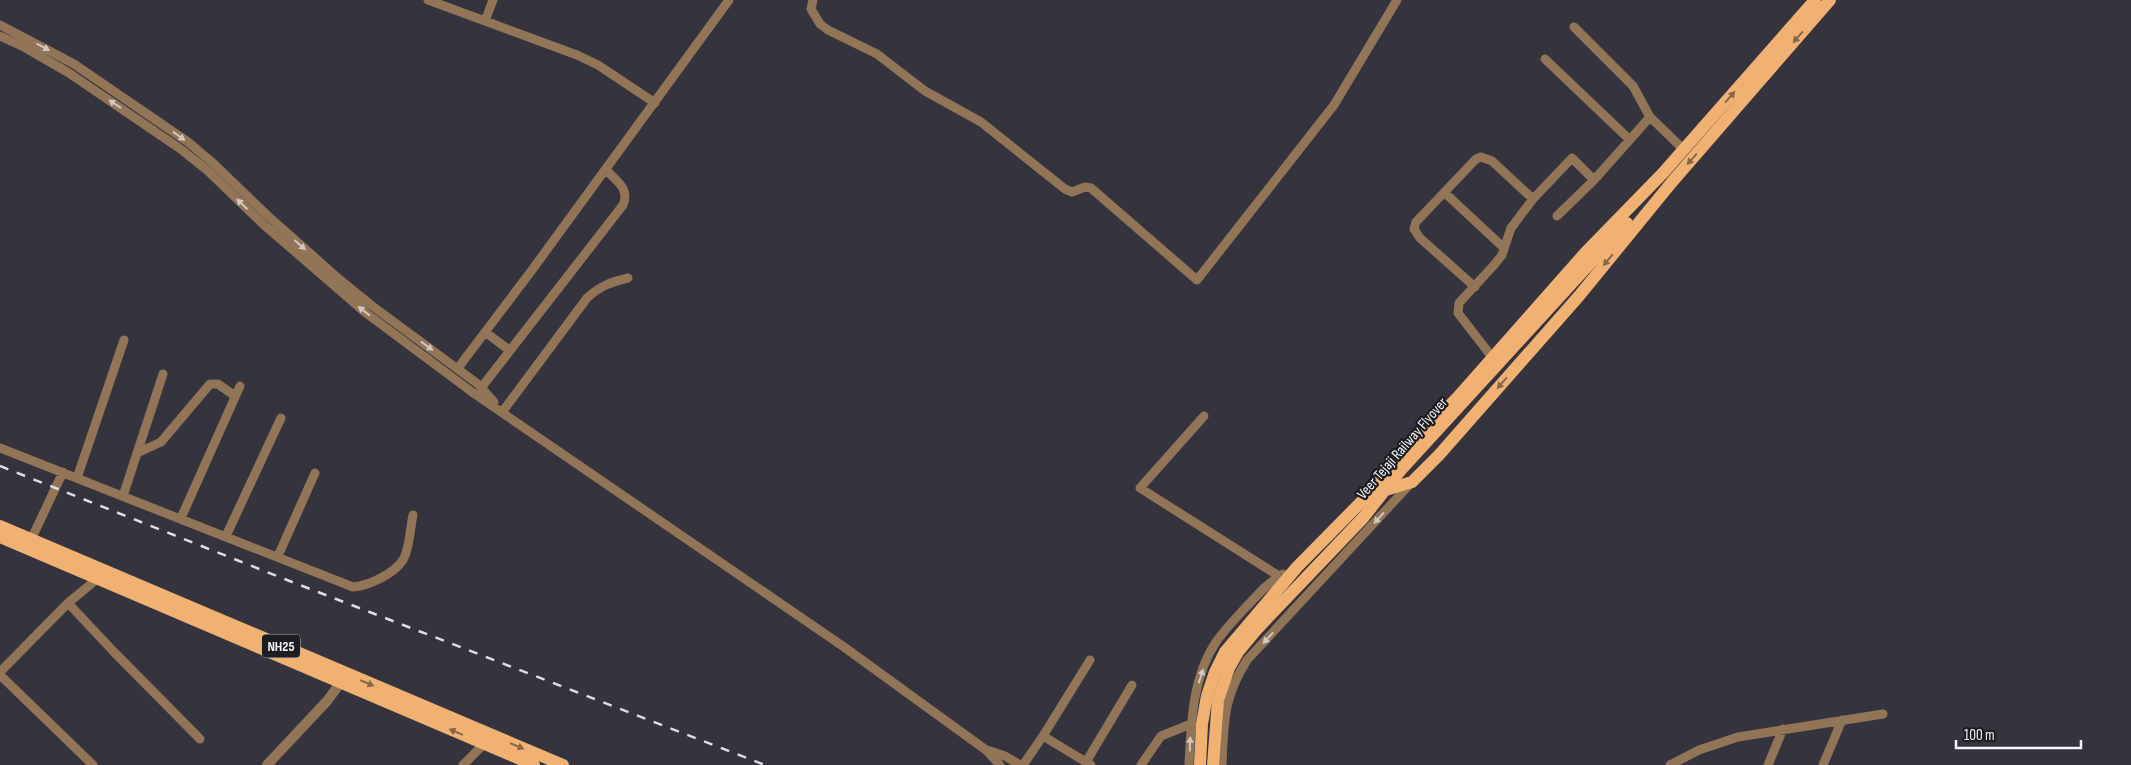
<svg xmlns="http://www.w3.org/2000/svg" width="2131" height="765" viewBox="0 0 2131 765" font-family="'Sofia Sans Condensed',sans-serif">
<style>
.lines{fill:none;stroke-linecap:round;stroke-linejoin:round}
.minor{stroke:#927457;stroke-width:9}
.tertiary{stroke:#927457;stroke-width:10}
.primary{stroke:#f0b173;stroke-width:12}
.rail{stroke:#dddde4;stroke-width:2.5;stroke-dasharray:9 9;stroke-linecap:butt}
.primary-bridge{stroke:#f0b173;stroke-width:12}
.oneway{fill:#86664a}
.oneway2{fill:#d2c7c2}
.labels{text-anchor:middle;stroke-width:4.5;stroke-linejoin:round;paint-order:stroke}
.shield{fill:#1c1c21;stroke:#b3b3ba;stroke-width:1}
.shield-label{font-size:14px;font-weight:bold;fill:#f4f4fb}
.street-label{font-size:15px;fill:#f4f4fb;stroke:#1c1c21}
</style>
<rect width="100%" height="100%" fill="#35333e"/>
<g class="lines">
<path class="minor" d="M428,0l57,21
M493,0l-8,21 92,34 21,10 57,38
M813,0l-2,9 9,15 8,6 49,24 48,37 56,31 84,67 7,3 13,-5 6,1 106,92 137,-175 63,-105
M0,25l74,39 114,78 26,22 54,52 71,63 32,26 107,79 16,18
M1574,27l59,59 17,31 30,29
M0,36l24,11 45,26 113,77 26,21 55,53 103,89 106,79 372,255 142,103 14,15
M1545,59l85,81
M1445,193l59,55
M1557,216l37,-36
M1475,287l-55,-49 -6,-9 2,-7 60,-63 5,-2 11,4 41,38
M485,332l24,18
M1492,357l-34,-44 1,-10 35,-38 8,-10 9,-27 22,-29 39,-41 22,22 56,-63
M458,368l74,-98 197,-270
M481,388l142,-183c7,-16 -6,-24 -17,-35
M503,411l84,-113c13,-12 24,-16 41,-20
M1204,416l-64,72 139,88
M0,448l353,139c15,-1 41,-13 50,-27 7,-12 7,-32 10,-45
M137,453l24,-11 49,-58h8l17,12
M77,478l47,-138
M123,496l40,-122
M181,518l59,-132
M226,536l55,-118
M29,544l34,-72
M278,556l37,-83
M68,603l46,49 86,87
M0,672l68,-69 29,-24
M0,675l93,90
M1043,736l47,-76
M987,750l18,6 15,9
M1086,762l46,-77
M463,765l21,-21
M1023,765l20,-29 48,29
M1141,765l20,-29 30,-12
M1189,765c2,-41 3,-87 27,-123 9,-13 19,-23 30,-35 11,-11 22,-25 37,-33
M1222,765c2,-43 1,-67 25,-105l164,-177
M1670,765l29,-15 39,-13 145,-23
M1768,765l15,-36
M1823,765l19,-45"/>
<path class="tertiary" d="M267,765l60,-64 17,-23"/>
<path class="primary" d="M1379,492l33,-10 27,-27 140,-159 93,-114 158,-182
M0,526l563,239
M0,537l534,228
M1200,765l2,-41 5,-28 8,-24 10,-20 72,-85 71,-72 37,-43 52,-54 128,-145 78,-80 152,-173"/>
<path class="rail" d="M0,466l287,114 478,185"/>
<path class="primary-bridge" d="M1213,765l5,-65 11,-32 9,-16 20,-24 105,-110 37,-47 227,-248"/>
</g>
<defs><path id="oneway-solid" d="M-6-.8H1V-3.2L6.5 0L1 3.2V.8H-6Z" transform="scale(1.25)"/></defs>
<g class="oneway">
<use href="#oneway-solid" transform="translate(1798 37) rotate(131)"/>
<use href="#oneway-solid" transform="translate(1730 97) rotate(-49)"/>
<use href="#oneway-solid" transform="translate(1692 159) rotate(131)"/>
<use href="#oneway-solid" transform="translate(1608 260) rotate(129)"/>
<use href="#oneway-solid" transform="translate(1502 383) rotate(131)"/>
<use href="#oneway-solid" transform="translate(367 683) rotate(23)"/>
<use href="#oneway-solid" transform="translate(456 732) rotate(-157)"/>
<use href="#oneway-solid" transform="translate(517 746) rotate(23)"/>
</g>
<g class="oneway2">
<use href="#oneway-solid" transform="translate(43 47) rotate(29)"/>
<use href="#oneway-solid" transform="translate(115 104) rotate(-146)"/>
<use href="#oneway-solid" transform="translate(179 136) rotate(36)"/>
<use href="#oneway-solid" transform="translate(242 204) rotate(-136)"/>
<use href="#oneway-solid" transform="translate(300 245) rotate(41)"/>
<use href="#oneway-solid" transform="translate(364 311) rotate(-142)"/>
<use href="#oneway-solid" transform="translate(427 346) rotate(36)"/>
<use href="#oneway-solid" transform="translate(1379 518) rotate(132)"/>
<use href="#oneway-solid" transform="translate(1268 638) rotate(133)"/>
<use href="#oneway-solid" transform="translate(1201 676) rotate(-72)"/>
<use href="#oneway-solid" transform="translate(1190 744) rotate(-88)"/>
</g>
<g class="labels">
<rect class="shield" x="262" y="634.5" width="38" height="23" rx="4"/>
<g class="shield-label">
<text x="281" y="651">NH25</text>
</g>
<g class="street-label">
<text transform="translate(1402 448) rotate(-49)" y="5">Veer Tejaji Railway Flyover</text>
</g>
</g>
<path d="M1956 740v8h125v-8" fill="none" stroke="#f4f4fb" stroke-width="2.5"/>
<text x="1964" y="740" font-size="15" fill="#f4f4fb" stroke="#1c1c21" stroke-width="4" paint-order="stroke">100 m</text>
</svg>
